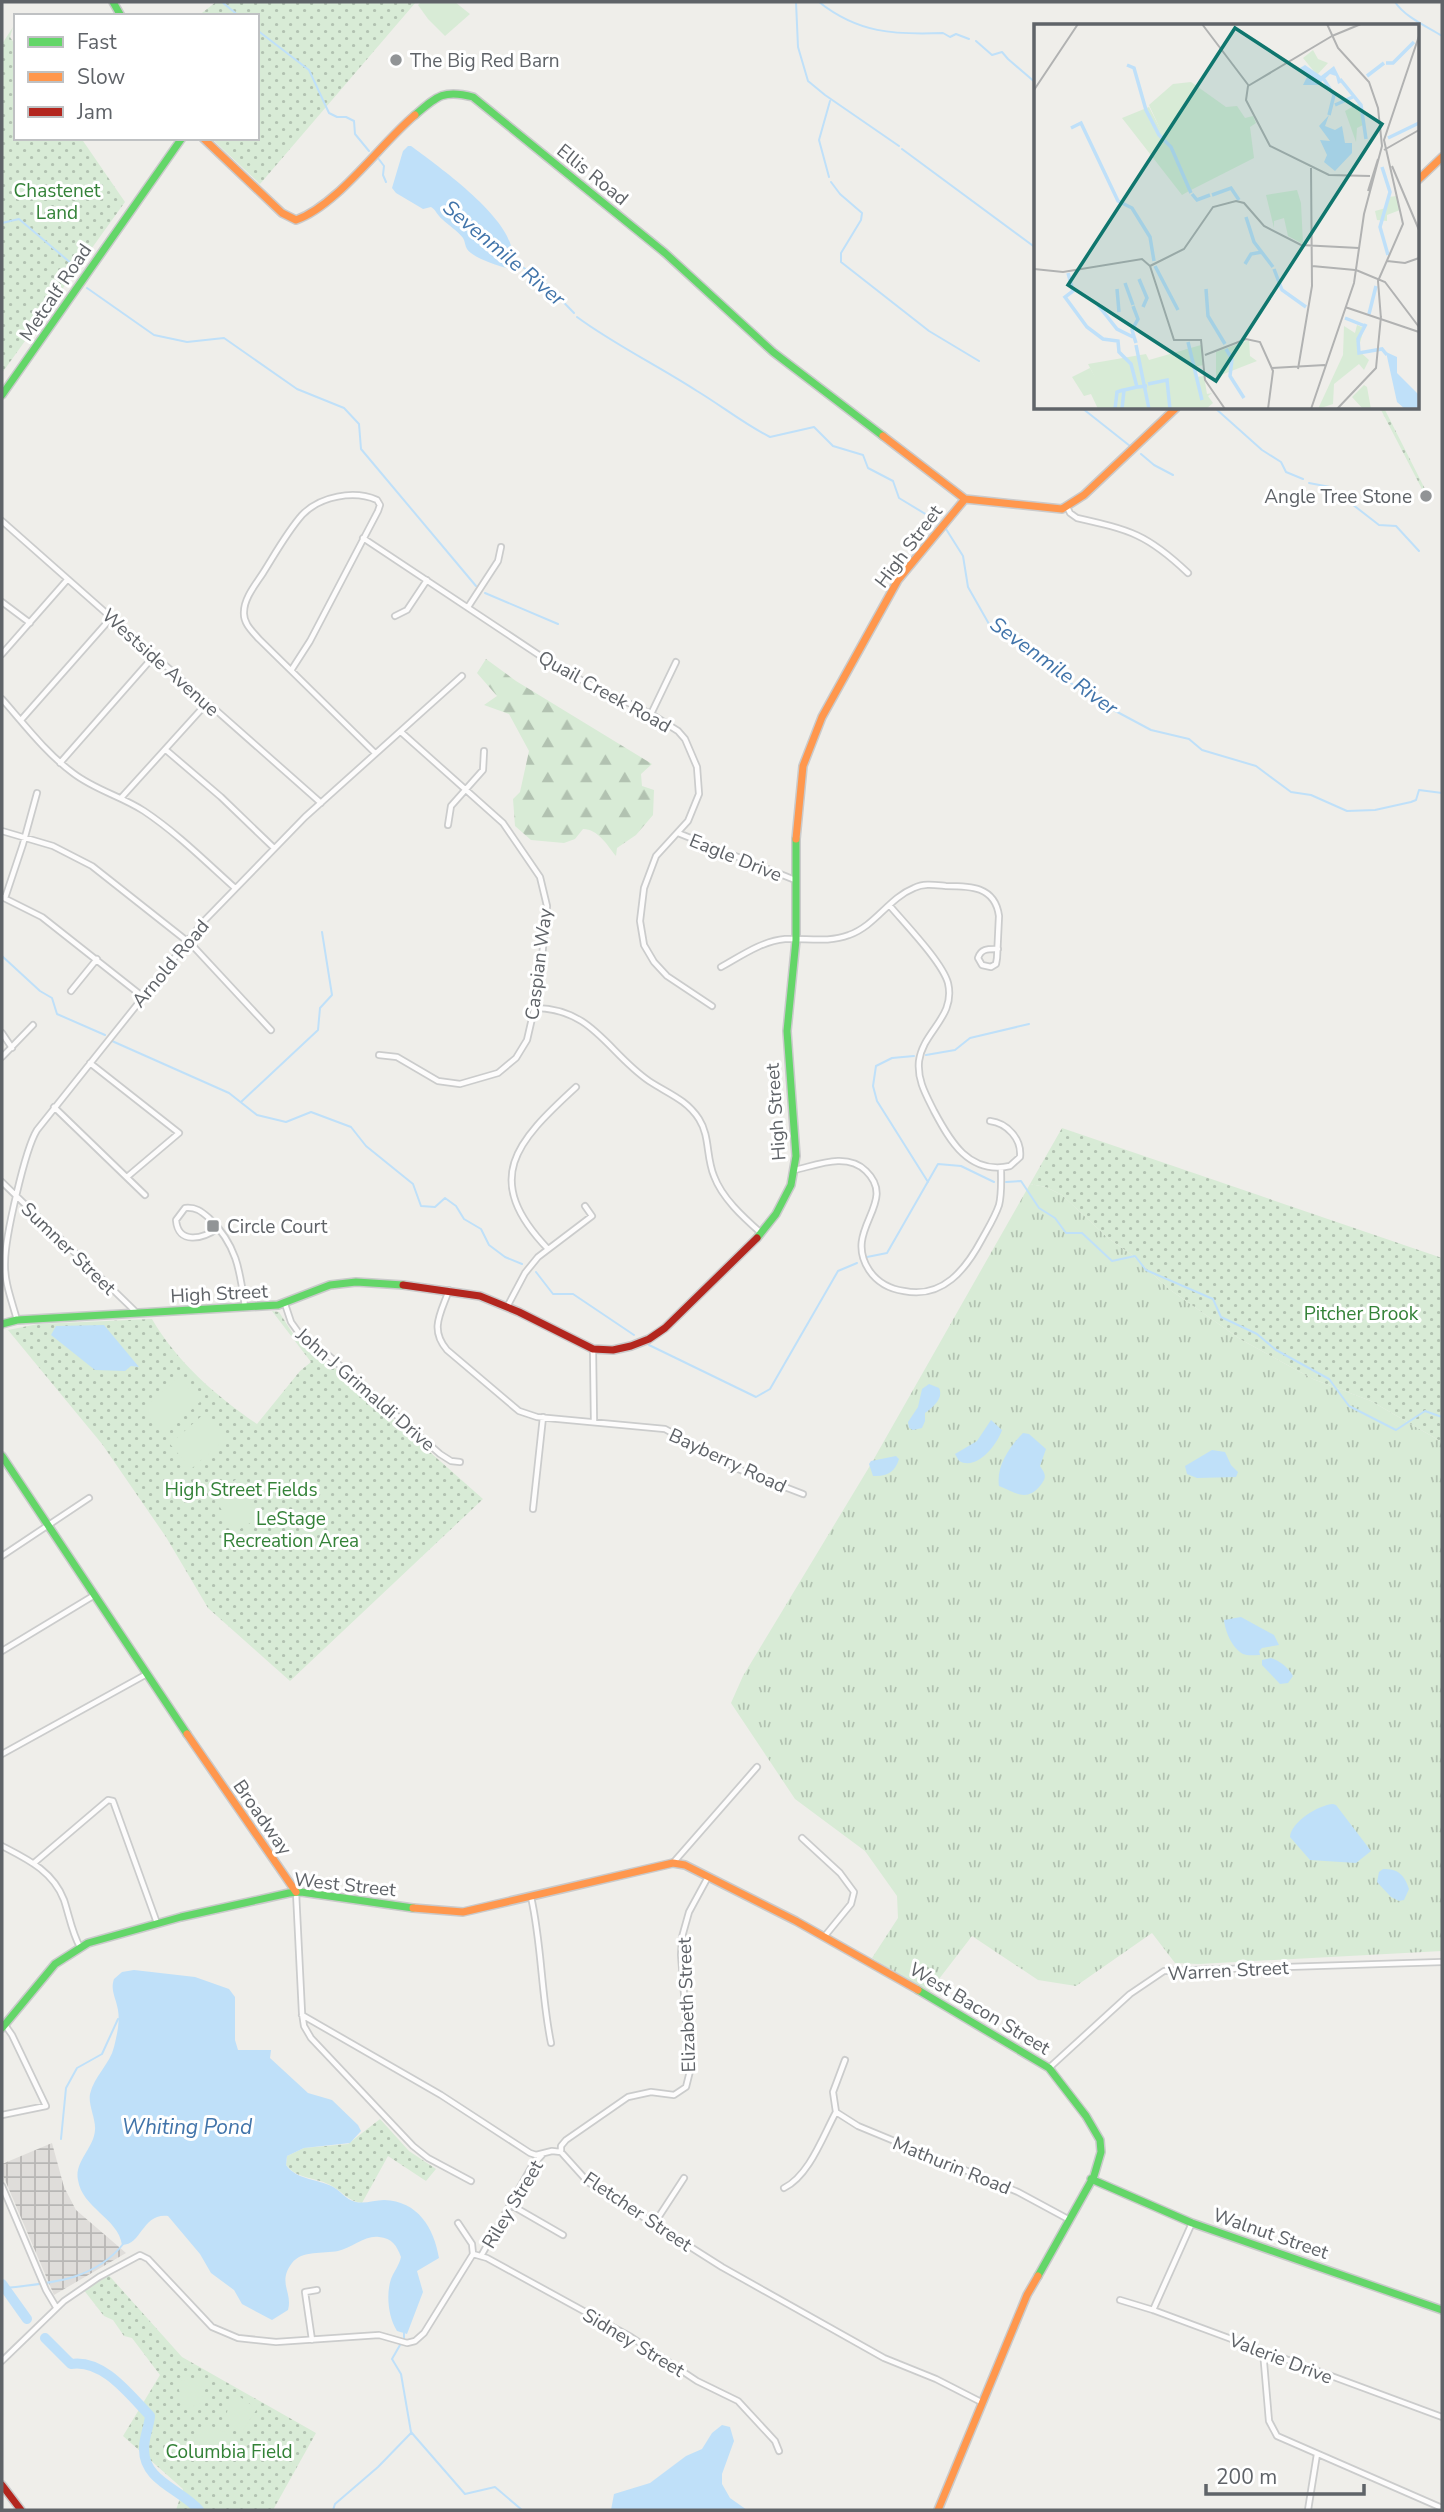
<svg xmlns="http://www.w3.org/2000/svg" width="1444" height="2512" viewBox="0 0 1444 2512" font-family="'Nunito Sans',sans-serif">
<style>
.industrial{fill:url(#industrial-grid)}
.grass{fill:url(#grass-tufts)}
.forest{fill:url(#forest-firs)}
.park{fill:url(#park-dots)}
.pitch{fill:#d8ebd6}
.water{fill:#bfe0f9}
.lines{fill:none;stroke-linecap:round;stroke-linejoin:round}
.stream{stroke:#bfe0f9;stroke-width:2}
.river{stroke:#bfe0f9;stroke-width:10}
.street-casing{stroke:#cbcccc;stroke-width:8}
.fast-casing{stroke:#cacacb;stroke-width:10}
.slow-casing{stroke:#cacacb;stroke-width:10}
.jam-casing{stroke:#cacacb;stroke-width:10}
.street{stroke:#fdfcfc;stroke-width:4.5}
.fast{stroke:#63d668;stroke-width:7}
.slow{stroke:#ff974d;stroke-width:7}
.jam{stroke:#b3261e;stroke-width:7}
.poi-dot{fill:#919496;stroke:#fff;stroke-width:2.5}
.labels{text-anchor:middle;stroke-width:6;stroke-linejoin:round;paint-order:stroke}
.poi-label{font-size:19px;fill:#5f6368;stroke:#fff;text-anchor:start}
.street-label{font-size:19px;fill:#5f6368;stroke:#fff}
.park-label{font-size:19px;fill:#348238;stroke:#fff}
.water-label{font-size:21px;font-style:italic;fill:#4174aa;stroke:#fff}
.inset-river{fill:none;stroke:#bfe0f9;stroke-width:3.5}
.inset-road{fill:none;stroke:#b1b2b2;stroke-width:2}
.view{fill:#0f766e;fill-opacity:0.15;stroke:#0f766e;stroke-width:3.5}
.inset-edge{fill:none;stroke:#5f6368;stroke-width:3.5}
</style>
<defs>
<pattern id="industrial-grid" width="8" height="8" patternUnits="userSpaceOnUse" patternTransform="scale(1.75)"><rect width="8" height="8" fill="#dfddda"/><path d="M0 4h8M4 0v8" fill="none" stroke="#b8b7b5"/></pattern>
<pattern id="grass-tufts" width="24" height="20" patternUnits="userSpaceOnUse" patternTransform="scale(1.75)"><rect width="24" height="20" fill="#d8ebd6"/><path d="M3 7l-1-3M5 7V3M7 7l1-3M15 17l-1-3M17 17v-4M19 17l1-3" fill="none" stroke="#b2c2b1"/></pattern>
<pattern id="forest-firs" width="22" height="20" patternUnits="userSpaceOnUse" patternTransform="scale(1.75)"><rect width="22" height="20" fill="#d8ebd6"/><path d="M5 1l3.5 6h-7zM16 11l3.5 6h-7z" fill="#b2c2b1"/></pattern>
<pattern id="park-dots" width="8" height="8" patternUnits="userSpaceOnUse" patternTransform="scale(1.75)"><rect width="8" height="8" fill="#d8ebd6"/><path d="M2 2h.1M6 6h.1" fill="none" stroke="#b2c2b1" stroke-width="1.8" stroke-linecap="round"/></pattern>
</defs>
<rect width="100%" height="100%" fill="#efeeea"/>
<path class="industrial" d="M52,2143l12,44 12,23 50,43 -72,42 -52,-122v-9z"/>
<path class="grass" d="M1030,1184l16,3 16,8 46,43 24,17 37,34 71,50 73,40 58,22 71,41v509l-243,13 -24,-1 -23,-30 -76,53 -38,-6 -66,-44 -43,56 -57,-34 26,-40 -1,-22 -32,-45 -70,-52 -64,-96 12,-27 128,-212z"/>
<path class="forest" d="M486,659l30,22 136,83 -11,10 1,12 12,4 -1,25 -17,20 -19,13 -1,8c-9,-11 -18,-27 -33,-27l-8,10 -11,4 -33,-3 -16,-14 -2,-27 7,-7 9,-41 -20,-37 -25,-9 13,-9 -20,-23z"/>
<path class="park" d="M216,2h200l-156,182 -49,-46h46v-122h-59z
M13,27l-3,10 6,9v92h65l44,64 -123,171v-329z
M1380,408h4l42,83 5,2 -7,7 -4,-4 4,-3z
M1062,1128l380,130v184l-71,-41 -58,-22 -73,-40 -71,-50 -37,-34 -24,-17 -46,-43 -16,-8 -16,-3z
M272,1311l7,1 18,28 22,14 164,145 -193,182 -82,-73 -42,-71 -64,-93 -94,-114 30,-6 114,-5c24,42 65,78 105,105l43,-53 11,-9z
M380,2119l29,32 27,18 -10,12 -38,-25 -26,47c-14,-2 -18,-10 -30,-17 -14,-9 -35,-6 -46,-21l1,-9 17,-8 44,-4z
M105,2271l77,86 134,76 -43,77h-97l7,-21 -60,-53 37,-61 -28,-37 -8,-2 -11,-16 -9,-4 -21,-27 15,-16z"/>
<path class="pitch" d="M421,2h34l15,12 -25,22 -17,-17 -10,-14z
M179,1377l21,25 -36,32 -22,-24z
M206,1412l22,25 -37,32 -21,-25z
M237,1479l23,38 -25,15 -23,-38z
M204,2376l2,11 -5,16 -17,7 -7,-28z
M236,2394l21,15 -14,21 -9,-5 -7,-12 1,-8z
M211,2426l14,6 8,9 -23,18 -17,-23z"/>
<path class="water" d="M408,146h3c27,20 99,71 101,106 0,6 -3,10 -5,16 -10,-2 -35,-11 -40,-19 -2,-3 -2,-8 -4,-11 -5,-7 -15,-13 -21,-19 -5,-4 -6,-9 -11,-12l-8,2 -27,-16 -4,-5 11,-37z
M104,1325l35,42 -8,-1 -6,5 -30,-1 -44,-35 5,-9z
M929,1384l10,4c5,10 -6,19 -14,25v8l-3,7 -9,2 -4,-2 -1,-6 10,-15 4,-18z
M991,1420l11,10c-5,15 -25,41 -43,31l-4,-7 22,-13z
M1023,1433l6,1 17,15 -6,17c6,9 7,11 0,20 -14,16 -23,7 -41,0 -3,-19 10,-39 24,-53z
M1212,1450l13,2 6,13 7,7 -2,5 -39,1 -10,-4 -2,-8z
M896,1456l3,3c-4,13 -12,18 -26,17l-4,-12 2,-3z
M1241,1617l33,18 5,10 -17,3 -3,3 1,4c-5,0 -13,1 -17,-1 -11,-6 -18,-23 -19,-34z
M1271,1658c9,3 17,9 22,18l-5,7 -8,1 -18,-19v-5z
M1333,1804l3,1 35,46 -15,12 -46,-3 -20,-23c1,-15 28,-32 43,-33z
M1383,1869c15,0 21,5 26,20l-5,11 -5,1 -8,-4 -14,-15 2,-10z
M134,1970l61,7 34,12 6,8v43l3,10h33l-1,8 38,35 24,7 26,25 3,6 -11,12 -46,5 -17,8 -1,9c10,14 29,14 43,20 11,4 16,15 27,17 9,2 19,-2 28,-2 34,1 50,28 55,58l-22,13 6,21 -16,42 -10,-3c-9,-14 -11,-37 -6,-52 3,-8 8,-13 10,-22 -4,-11 -9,-19 -22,-20 -14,-2 -27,11 -41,14 -15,3 -36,-1 -46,12 -15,20 1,29 -4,47l-16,10 -30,-16 -8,-14 -23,-17 -11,-19 -32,-38c-26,-3 -26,29 -46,29 -4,-27 -40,-37 -44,-65 -4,-18 16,-32 17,-50 1,-11 -7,-25 -5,-36 4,-18 20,-30 24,-47 3,-12 6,-25 4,-37 -2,-12 -8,-20 -4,-31l8,-7z
M722,2425l8,2 4,14 -12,33v10l8,14 17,12h-136l3,-16 36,-11 36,-27 16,-7 10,-16z"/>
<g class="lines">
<path class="stream" d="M222,2l17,14
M796,2l2,45 10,34 17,14 74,51
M819,2c39,31 75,33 124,31l7,4 6,-3 13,5
M1395,2c10,15 31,24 47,34
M257,30l52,40 20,43 8,4h9l8,4 1,13 14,17
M976,41l16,14 10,-3 6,7 28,24
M902,149l134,99
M378,158l6,8 -1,9 3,7
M829,177l-10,-37 11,-39
M831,182l9,12 22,19 -1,7 -20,33v9l88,69 50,30
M2,223l17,-4 60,51
M511,259l33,23 30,31
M87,288l67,47 33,7 37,-4 73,51 47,19 15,16 2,25 115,137
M577,317c38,28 80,48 120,74 25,15 47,33 73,46l44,-10 19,19 30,9 5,13 25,13 6,17 38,23
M1082,408l48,38
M1215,408l47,42 19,12 5,10 17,7
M1141,454l13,11 19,10
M1309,483l21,4 49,38 17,1 23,25
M946,529l17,27 5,31 21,37 104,75 58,31 38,9 13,11 54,16 35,26 20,3 36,16 28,-1 36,-8 5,-2 3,-10 23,3
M485,593l73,31
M2,956l38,35 12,7 5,16 48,21
M112,1041l117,52 28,22 29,7 25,-10 40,15 15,19 47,38 8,22 14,1 10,-9 11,8 8,13 17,10 8,16 16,12 17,7
M926,1055l29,-5 15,-12 59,-14
M914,1056l-22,2 -16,8 -3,20 4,15 51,81
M241,1102l77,-72 2,-22 12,-13 -10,-63
M1006,1182l15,-1 18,27 16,10 11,15h16l30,28 23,-5 11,14 67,29 8,18 36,17 19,16 53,29 20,27 47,24 29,-19 17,6
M867,1257l20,-4 51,-89 23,2 33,16
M536,1272l17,22h20l61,41
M649,1345l107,52 14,-8 68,-118 19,-8
M61,2139l5,-51 11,-20 25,-14 16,-35
M6,2288c44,-5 88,-7 118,-45
M404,2333v5l-12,21 9,15 10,58 54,62 30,-7 27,23
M333,2510l2,-6 43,-37 33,-34"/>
<path class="river" d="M2,2284l25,35
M45,2338l26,26c32,-5 58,30 79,52 -1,11 -6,21 -6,32 -1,33 37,41 55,62"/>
<defs>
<path id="street" d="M1067,507l3,6 7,5c53,12 70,16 111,55
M2,521l319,282
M363,538l200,133 88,43 27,17 7,8 12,28 2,27 -11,27 -32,35 -12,32 -4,33 4,24 10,17 13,14 45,30
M2,602l28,21
M468,607l30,-46 3,-14
M395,616l12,-6 20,-30
M2,654l65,-74
M292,669l18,-28 68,-130 2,-6 -3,-5c-23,-10 -57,-4 -75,15 -15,17 -27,39 -39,58 -7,11 -19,25 -19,39 -1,11 8,19 15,27l116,114
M2,699c22,25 44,54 71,74 22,17 48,23 71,38 33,22 62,51 91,77
M651,714l25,-52
M21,720l90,-102
M166,750l55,47 53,51
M60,763l94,-107
M121,798l86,-95
M448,825l3,-19 32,-36 1,-19
M2,831l51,15 39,20 100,79 79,85
M678,833l117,47
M2,897l40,20 100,79
M5,898l18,-54 14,-51
M890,906c16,19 52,56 58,77 8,34 -25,48 -29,78 -2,19 7,34 15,50 16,30 35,64 76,55l10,-9c2,-18 -13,-34 -30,-36
M721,967c20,-11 41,-26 64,-28 22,-1 43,4 64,-4 26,-9 40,-37 65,-47 10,-5 21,-3 32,-2 24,0 49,0 53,30l-2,42 -1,6 -5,3 -9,-2 -4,-7c3,-10 11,-9 20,-9
M71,991l26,-32
M536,1008c57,1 72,45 113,73 18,12 37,18 50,38 11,17 7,38 15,57 8,22 29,41 47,57
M2,1033l10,15
M379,1055l18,2 41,24 22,3 38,-11 18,-15 11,-18 12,-52 8,-82 -7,-29 -37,-54 -102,-91
M2,1057l31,-32
M90,1063l89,70 -52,44
M54,1107l91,88
M795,1170c22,-5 52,-18 71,1 33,32 -24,58 3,99 8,12 21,19 35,21 39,8 62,-22 78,-52 6,-11 13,-22 17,-34 3,-12 2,-25 2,-37
M2,1182l135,131
M218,1228c-15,11 -40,17 -42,-8l9,-12c11,-1 16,3 24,10 28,27 31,53 36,89
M548,1249c-67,-70 -32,-107 28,-162
M449,1290c-8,23 -20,39 -2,60l72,61 18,6 128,12 73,40 65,25
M285,1304l6,18 10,14 27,19 112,99 11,7 9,1
M507,1307l18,-34 13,-16 54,-41 -7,-10
M17,1320c-5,-19 -13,-38 -12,-58 0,-24 20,-113 32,-132l166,-208 102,-105 157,-141
M593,1349l1,73
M533,1509l10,-92
M2,1556l87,-58
M2,1651l91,-55
M2,1754l143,-79
M802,1838l38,35 14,19 -3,12 -27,33
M2,1846c25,13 51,25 62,54 5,15 8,33 16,47
M34,1863l74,-63 5,1 44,122
M673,1863l84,-96
M296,1892l6,121 2,13 7,12 102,108 15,12 43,23
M531,1897c11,48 10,98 20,146
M302,2015l139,80 89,58 6,2 16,-4 9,1 27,30 134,85 162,91 52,21 47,24
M1049,2068l81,-74 34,-23 278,-9
M836,2112l22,14 160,66 50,27
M836,2112l-3,-20 12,-32
M2,2115l44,-9 -34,-71 -7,-10
M561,2152v-6l5,-6 62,-43 23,-5 23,3 12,-8 4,-16 -9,-116 1,-18 7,-25 19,-35
M2,2186l44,104 10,17
M784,2188c25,-12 39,-52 52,-76
M511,2205l52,30
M654,2224l30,-46
M473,2254l14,4 144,79 66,44 41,20 37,40 4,10
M481,2256l51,-90 10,-11
M1120,2300l33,10 289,107
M1153,2310l39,-87
M312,2340l-7,-48 12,-2
M1263,2351l6,70 8,15 165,72
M2,2361l62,-60 35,-24 41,-22 8,4 64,68 26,11 38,4 103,-7 28,8 8,-2 9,-8 49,-79 -1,-10 -14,-21
M1308,2510l9,-56"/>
<path id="fast" d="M113,2l8,14
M415,115c22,-19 29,-26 58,-18l192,156 108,99 110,84
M2,395l180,-257
M757,1238l19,-24 15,-29 5,-29 -9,-125 9,-91v-101
M2,1324l15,-4 261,-15 52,-20 26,-3 47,3
M2,1456l185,278
M918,1990l131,78 37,48 14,24 1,12 -7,24 -56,100
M2,2028l53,-64 33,-21 93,-26 108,-24 12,-1 112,16
M1091,2179l101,44 250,87"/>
<path id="slow" d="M203,138l79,75 14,7c42,-15 84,-76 119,-105
M1418,180l24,-23
M883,436l82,63 97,10 22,-14 92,-87
M796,839l7,-73 19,-49 76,-137 67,-81
M187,1734l109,158
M413,1908l50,4 210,-49 12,2 111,56 122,69
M938,2510l89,-215 11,-19"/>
<path id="jam" d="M403,1285l77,11 39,16 74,37 20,1 18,-4 18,-7 16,-11 92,-90
M2,2485l19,25"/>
</defs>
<use href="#street" class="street-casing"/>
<use href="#fast" class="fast-casing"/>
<use href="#slow" class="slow-casing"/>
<use href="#jam" class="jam-casing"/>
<use href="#street" class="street"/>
<use href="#fast" class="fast"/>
<use href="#slow" class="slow"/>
<use href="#jam" class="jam"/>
</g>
<g class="poi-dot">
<circle cx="396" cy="60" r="7"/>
<circle cx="1426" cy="496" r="7"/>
<rect x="206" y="1219" width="14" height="14" rx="3.5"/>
</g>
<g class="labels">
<g class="poi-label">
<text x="410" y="67">The Big Red Barn</text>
<text x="1412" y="503" text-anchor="end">Angle Tree Stone</text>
<text x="227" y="1233">Circle Court</text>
</g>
<g class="street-label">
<text transform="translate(593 174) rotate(39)" y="7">Ellis Road</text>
<text transform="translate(55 292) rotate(-56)" y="7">Metcalf Road</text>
<text transform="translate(908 546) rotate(-53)" y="7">High Street</text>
<text transform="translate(161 662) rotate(42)" y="7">Westside Avenue</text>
<text transform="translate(605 691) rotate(29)" y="7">Quail Creek Road</text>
<text transform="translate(736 857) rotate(22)" y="7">Eagle Drive</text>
<text transform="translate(170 963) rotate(-50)" y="7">Arnold Road</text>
<text transform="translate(538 964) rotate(-83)" y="7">Caspian Way</text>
<text transform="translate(775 1112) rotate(-94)" y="7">High Street</text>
<text transform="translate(69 1248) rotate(44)" y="7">Sumner Street</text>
<text transform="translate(219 1293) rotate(-3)" y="7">High Street</text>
<text transform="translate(366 1389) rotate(41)" y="7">John J Grimaldi Drive</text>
<text transform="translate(728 1460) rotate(25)" y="7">Bayberry Road</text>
<text transform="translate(263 1817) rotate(55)" y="7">Broadway</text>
<text transform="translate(345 1884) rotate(6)" y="7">West Street</text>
<text transform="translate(1228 1970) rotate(-3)" y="7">Warren Street</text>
<text transform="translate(686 2005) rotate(-92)" y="7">Elizabeth Street</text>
<text transform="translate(980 2008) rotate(31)" y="7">West Bacon Street</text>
<text transform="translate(952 2165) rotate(22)" y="7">Mathurin Road</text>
<text transform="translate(512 2204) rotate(-59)" y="7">Riley Street</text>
<text transform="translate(638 2211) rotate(34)" y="7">Fletcher Street</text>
<text transform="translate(1271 2233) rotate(19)" y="7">Walnut Street</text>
<text transform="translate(634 2342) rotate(31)" y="7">Sidney Street</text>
<text transform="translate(1281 2358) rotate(21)" y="7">Valerie Drive</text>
</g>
<g class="park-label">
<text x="57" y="197">Chastenet<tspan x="57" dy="22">Land</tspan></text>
<text x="1361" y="1320">Pitcher Brook</text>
<text x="241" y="1496">High Street Fields</text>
<text x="291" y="1525">LeStage<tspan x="291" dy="22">Recreation Area</tspan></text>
<text x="229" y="2458">Columbia Field</text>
</g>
<g class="water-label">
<text transform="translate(504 253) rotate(40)" y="7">Sevenmile River</text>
<text transform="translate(1054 666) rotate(36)" y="7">Sevenmile River</text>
<text x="187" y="2134">Whiting Pond</text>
</g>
</g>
<g transform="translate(1034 24)">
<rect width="385" height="385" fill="#efeeea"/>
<path d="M157,58l35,25 11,-1 8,12 8,-2 3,7 -6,4 4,31 -65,33 -40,-86 24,-21z" fill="#d8ebd6"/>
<path d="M323,301l7,3 -6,22 11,10 -5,10 -5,-6 -25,20 -1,20 -15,5 25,-54 1,-29 11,7zM56,344l14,24 64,-12 3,29h-73l-7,-15 -7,2 -12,-19z" fill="#d8ebd6"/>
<path d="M363,172l3,14 -13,5v6l-10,-1 -2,-9 11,-3 2,-11z" fill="#d8ebd6"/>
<path d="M279,26l5,9 10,4 -11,12 -14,-17z" fill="#d8ebd6"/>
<path d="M327,78l4,22 -8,4 -1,14 -11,-31zM115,83l33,64 7,20 -7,4 -60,-77zM263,166l4,13 2,41 -15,-8 -4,-18 -10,3v7l-8,-33zM215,316l1,16 7,5 -41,16v-25zM167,321l3,20 -11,2 3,10 8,-1 3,18 5,-1 -4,3 5,7 -7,6h-35l-4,-29 -64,13 -15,-29 58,-10 3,6zM330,361l3,2 4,22h-8l-11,-12z" fill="#d8ebd6"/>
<path d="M271,41l16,11 13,-10 8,16 -4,2 -2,-8 -6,-2 -12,11h-15l4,-8 -7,-9zM295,91l-4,11 10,4 7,-4 3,17h7v10l-17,18 -11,-9 3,-7 -7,-15 10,1 -11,-15zM352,328l11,5v16l22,22v14h-14l-8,-7z" fill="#bfe0f9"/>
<path class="inset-river" d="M352,39h7l21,-21M93,41l7,3 12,42 13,25 12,12 20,46M333,52l17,-13M289,54l11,17 -5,20M306,55l21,26 5,34M301,81l20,-9M37,104l10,-5 37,78 14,7 18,29 4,24M354,114l31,-15M348,143l8,25 -10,35 8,28M158,170l5,6 13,-5M178,171l19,-7 8,12M212,193l8,25 19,25M211,240l6,-10 11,-2M121,242l23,44M240,245l8,21 24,17M34,249l5,18 -8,6 22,30 16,12 15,2 1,11 12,12 6,23 10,-1M105,255l8,19 -4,9M91,259l8,22M83,265l2,23M172,265l2,27 17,28M64,281l19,24 16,8M99,282l5,13 -6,11 4,13M335,290l7,-28M311,294l20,8M332,300l-8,15 1,14 23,-4 5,6M154,318l14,58M102,321l13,64M192,325l6,10 -2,17 14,22M114,360l19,-4 3,29M81,385l2,-17 6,-2M88,385l2,-19 13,-3"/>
<path class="inset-road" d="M168,0l47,62M298,12l-84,50 -2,14 24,46 59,29 41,1M298,12l29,-12M0,66l44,-66M350,126l35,-20M358,142l27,64M334,167l10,-32M353,237l18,2 14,-5M116,242l34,-17 29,-42 23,-6 8,2 20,23 37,19 58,3M278,242l43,4M0,245l29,3 79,-13 8,7 24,74h27l4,40 20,29M322,246l29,12 34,45M311,283l74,25M347,295l-3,-38 25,-57 -19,-84 35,-104M171,331l41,-16 14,3 13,29 -5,38M238,344l53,-3M264,345l14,-83 -1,-118M277,385l43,-126 10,-69 18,-68 -4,-38 -9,-26 -31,-34 -11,-24M303,385l39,-41 5,-52"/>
<path class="view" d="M201,4l147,96 -166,257 -148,-96z"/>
<rect width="385" height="385" class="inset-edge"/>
</g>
<rect width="1444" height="2512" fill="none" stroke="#5f6368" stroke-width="7"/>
<rect x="14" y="14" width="245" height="126" fill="#ffffff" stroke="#bfc1c3" stroke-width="2"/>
<rect x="28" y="37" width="35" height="10" fill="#63d668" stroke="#bfc1c3" stroke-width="2"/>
<text x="77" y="49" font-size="21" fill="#5f6368">Fast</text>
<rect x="28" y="72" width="35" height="10" fill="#ff974d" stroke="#bfc1c3" stroke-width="2"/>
<text x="77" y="84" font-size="21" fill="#5f6368">Slow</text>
<rect x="28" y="107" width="35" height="10" fill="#b3261e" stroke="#bfc1c3" stroke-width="2"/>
<text x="77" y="119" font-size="21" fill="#5f6368">Jam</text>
<path d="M1206 2484v10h158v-10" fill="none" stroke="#5f6368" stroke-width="3.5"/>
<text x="1216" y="2484" font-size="21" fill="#5f6368" stroke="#ffffff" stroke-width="5" paint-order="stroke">200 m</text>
</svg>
